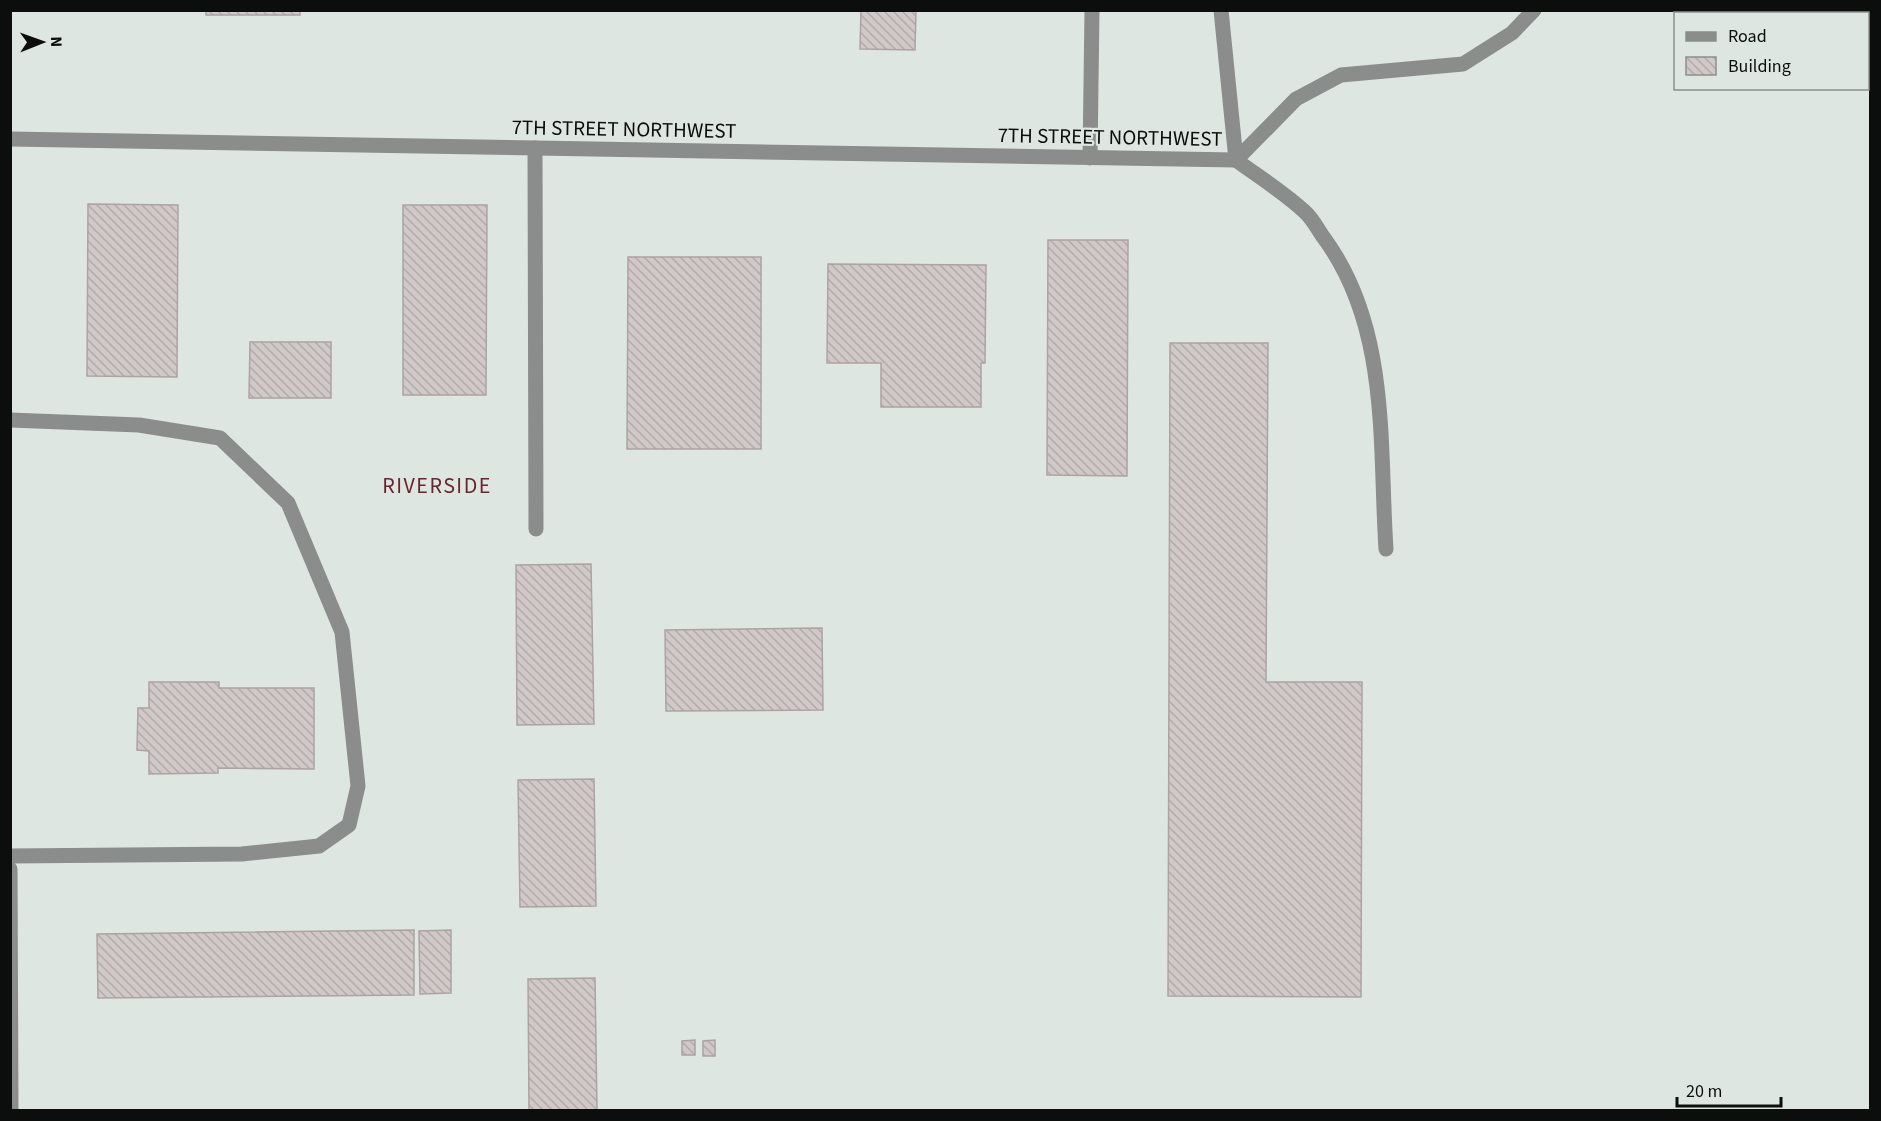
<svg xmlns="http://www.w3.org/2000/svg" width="1881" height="1121" viewBox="0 0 1881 1121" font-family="'Source Sans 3',sans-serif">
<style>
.building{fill:url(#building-back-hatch);stroke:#aca3a3;stroke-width:1.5}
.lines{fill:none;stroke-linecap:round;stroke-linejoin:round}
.lane{stroke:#8a8d8b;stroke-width:15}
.street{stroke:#8a8d8b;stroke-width:15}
.labels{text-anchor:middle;stroke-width:4.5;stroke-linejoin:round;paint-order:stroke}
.street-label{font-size:21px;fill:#0b0e0c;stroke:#dee6e1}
.neighbourhood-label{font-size:22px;letter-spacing:1.5px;fill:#6a242b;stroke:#dee6e1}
</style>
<defs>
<pattern id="building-back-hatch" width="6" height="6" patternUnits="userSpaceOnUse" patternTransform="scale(1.5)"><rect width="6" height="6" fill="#d1c8c8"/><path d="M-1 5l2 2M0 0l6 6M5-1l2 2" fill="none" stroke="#b2abab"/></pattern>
</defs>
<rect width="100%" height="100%" fill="#dee6e1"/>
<path class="building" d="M206,10h94v5h-94z
M861,10h55l-1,40 -55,-1z
M88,204l90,1 -1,172 -90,-1z
M403,205h84l-1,190h-83z
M1048,240h80l-1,236 -80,-1z
M628,257h133v192h-134z
M828,264l158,1 -1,98h-4v44h-100v-44h-54z
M250,342h81v56h-82z
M1170,343h98l-2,339h96l-1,315 -193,-1z
M591,564l3,160 -77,1 -1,-160z
M822,628l1,82 -157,1 -1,-81z
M149,682h70v6h95v81l-96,-1v5l-69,1v-23l-12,-1 1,-42h11z
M594,779l2,127 -76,1 -2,-127z
M414,930v65l-316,3 -1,-64z
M451,930v63l-31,1 -1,-63z
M595,978l2,132h-68l-1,-131z
M695,1040v15h-13v-14z
M715,1040v16h-12v-15z"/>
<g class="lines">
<path class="lane" d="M1221,10l15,150c23,17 49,33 69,52 8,7 13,18 19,26 66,90 55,206 62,311
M535,148l1,381
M1090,158l2,-148
M1236,160l60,-61 45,-24 122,-11 49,-31 22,-23
M10,420l129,5 81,13 68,65 54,129 16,154 -9,39 -30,21 -77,8 -232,2"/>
<path class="street" d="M10,139l1226,21
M10,869l1,241"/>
</g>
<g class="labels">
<g class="street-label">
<text transform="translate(624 129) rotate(1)" y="7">7TH STREET NORTHWEST</text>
<text transform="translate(1110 137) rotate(1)" y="7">7TH STREET NORTHWEST</text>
</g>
<g class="neighbourhood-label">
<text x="437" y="493">RIVERSIDE</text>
</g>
</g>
<rect width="1881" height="1121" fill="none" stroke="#0b0e0c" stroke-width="24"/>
<rect x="1674" y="12" width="195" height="78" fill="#dee6e1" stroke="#8a908c" stroke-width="1.5"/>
<rect x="1686" y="32" width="30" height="9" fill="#8a8d8b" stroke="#8a908c" stroke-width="1.5"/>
<text x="1728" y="42" font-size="18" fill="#0b0e0c">Road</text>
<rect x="1686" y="57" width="30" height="18" fill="url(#building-back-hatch)" stroke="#8a908c" stroke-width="1.5"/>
<text x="1728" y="72" font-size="18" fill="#0b0e0c">Building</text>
<g transform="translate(42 42) rotate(89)" stroke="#dee6e1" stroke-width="4.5" paint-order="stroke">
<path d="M0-4.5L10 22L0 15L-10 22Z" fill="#0b0e0c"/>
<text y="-9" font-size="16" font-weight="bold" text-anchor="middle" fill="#0b0e0c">N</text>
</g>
<path d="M1677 1097v9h104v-9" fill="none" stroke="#0b0e0c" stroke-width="3"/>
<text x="1686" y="1097" font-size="18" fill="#0b0e0c" stroke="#dee6e1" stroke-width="4.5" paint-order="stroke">20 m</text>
</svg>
